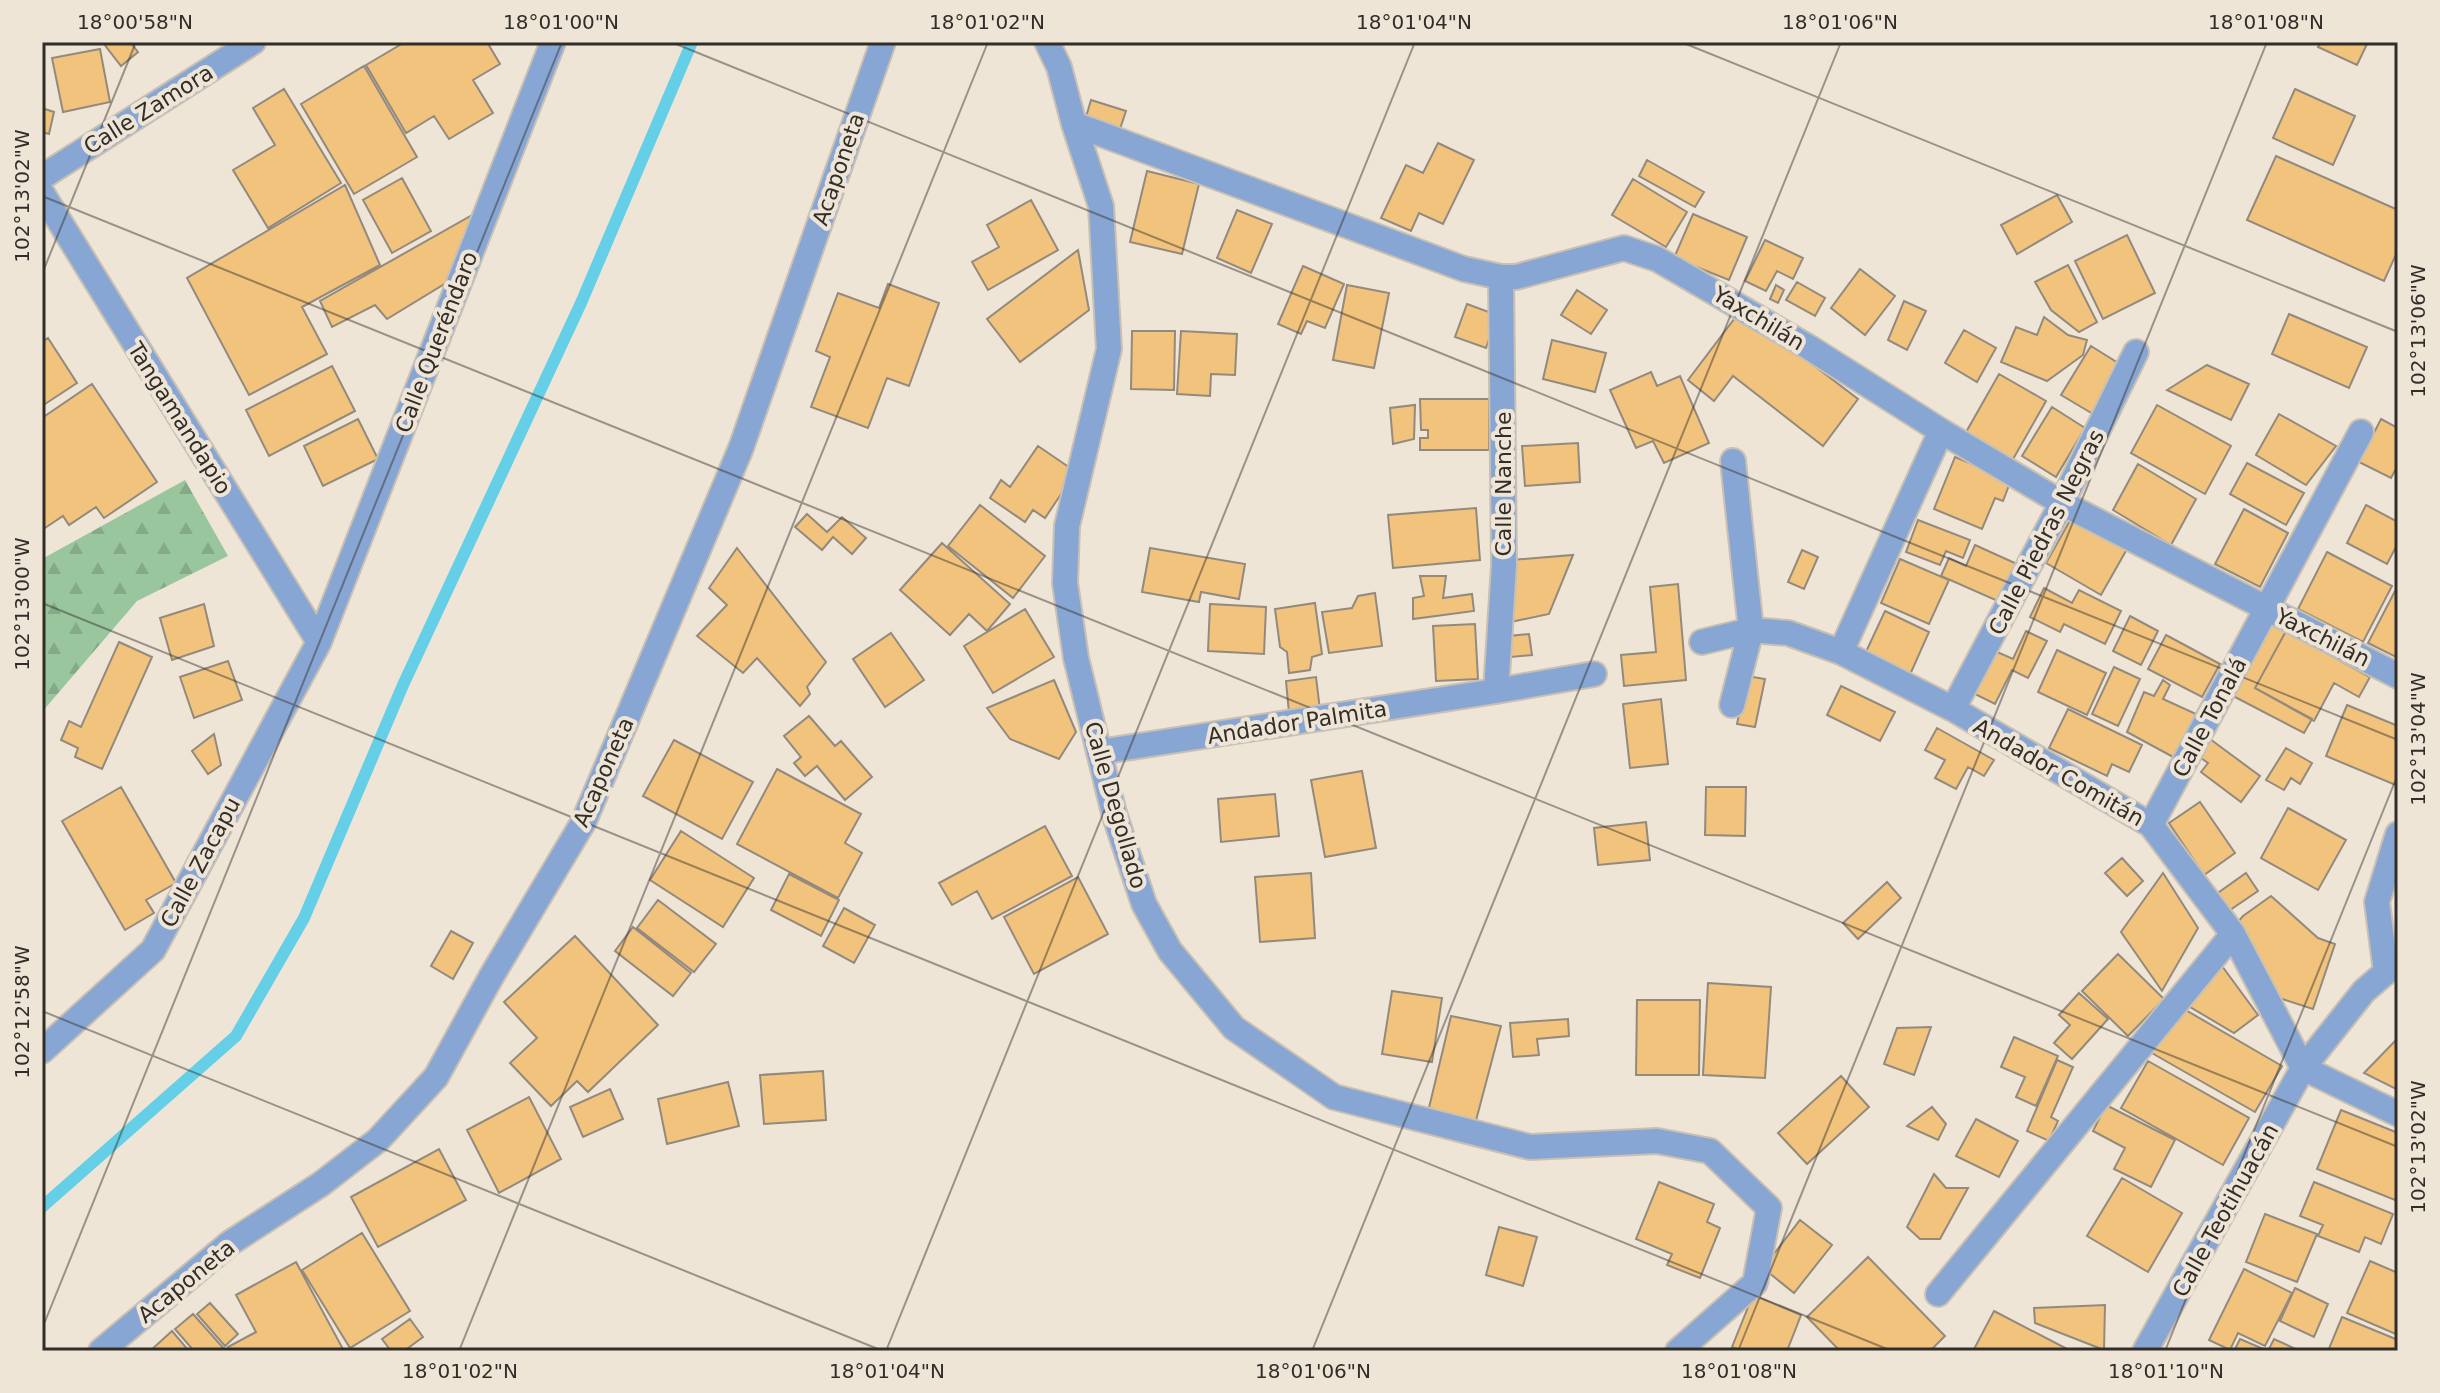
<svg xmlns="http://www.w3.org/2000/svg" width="2440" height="1393" viewBox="0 0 2440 1393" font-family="'DejaVu Sans',sans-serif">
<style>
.forest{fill:url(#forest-firs)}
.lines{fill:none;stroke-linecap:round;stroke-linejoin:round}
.stream{stroke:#64cfe7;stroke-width:12}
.building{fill:#f1c37c;stroke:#938a7d;stroke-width:2}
.minor-casing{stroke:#c9c0b4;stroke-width:28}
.minor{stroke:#88a6d3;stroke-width:24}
.ticks{fill:none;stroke:#312d28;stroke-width:2;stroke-opacity:0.45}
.labels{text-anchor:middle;stroke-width:8;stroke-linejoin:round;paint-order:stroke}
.street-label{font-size:22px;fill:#312d28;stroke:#efe5d7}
.neatline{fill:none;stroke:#312d28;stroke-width:3}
.ticks-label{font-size:20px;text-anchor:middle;fill:#312d28}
</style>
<defs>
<pattern id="forest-firs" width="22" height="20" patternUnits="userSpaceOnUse" patternTransform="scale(2)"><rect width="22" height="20" fill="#99c69d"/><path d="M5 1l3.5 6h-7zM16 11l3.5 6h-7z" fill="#84aa87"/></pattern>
</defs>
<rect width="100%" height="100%" fill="#efe5d7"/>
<path class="forest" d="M185,480l43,76 -91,45 -95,111v-153z"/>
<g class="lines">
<path class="stream" d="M42,1207l194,-171 68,-118 99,-233 178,-382 111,-261"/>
</g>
<path class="building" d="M107,42h23l8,10 -17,14 -17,-22z
M405,42h82l13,22 -27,16 20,33 -44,26 -15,-23 -28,17 -40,-68z
M2321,42h47l-11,23 -39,-18z
M100,49l10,53 -47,10 -11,-54z
M364,66l53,91 -63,37 -53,-90z
M284,89l57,94 -73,45 -35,-58 42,-25 -22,-37z
M2295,89l60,27 -22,49 -60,-27z
M1091,100l35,11 -6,18 -34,-12z
M42,108l12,4 -5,22 -7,-2z
M1438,143l36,17 -31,64 -24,-11 -8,18 -30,-13 25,-53 17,8z
M2276,156l122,54v40l-14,31 -137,-61z
M1647,160l57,32 -9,15 -56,-31z
M1147,171l52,13 -17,70 -52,-12z
M402,178l29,53 -39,22 -29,-53z
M1633,179l54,33 -21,35 -54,-32z
M345,185l35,80 -78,42 25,47 -78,41 -62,-117z
M2057,195l15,27 -55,32 -16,-29z
M1031,200l27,50 -70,40 -16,-28 27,-15 -12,-22z
M1237,210l35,14 -21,49 -34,-15z
M474,214l-28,69 -59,36 -12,-14 -43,22 -12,-26z
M1693,214l54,23 -18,43 -55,-22z
M2127,235l28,58 -52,26 -28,-58z
M1765,240l38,18 -10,21 -16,-8 -11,20 -21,-10z
M1078,250l11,60 -69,52 -33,-43z
M2068,265l29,57 -18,10 -28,-22 -16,-28z
M1303,266l41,18 -19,44 -18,-7 -6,13 -23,-10z
M1860,269l35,27 -30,39 -34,-27z
M1797,282l28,16 -10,18 -29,-16z
M888,284l51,19 -30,83 -22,-8 -19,50 -57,-21 19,-50 -14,-6 22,-58 41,15z
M1347,285l42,8 -15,75 -41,-8z
M1776,285l8,5 -6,13 -8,-4z
M1577,290l30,20 -16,24 -30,-19z
M1904,301l22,10 -19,39 -19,-10z
M1467,304l30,11 -11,33 -31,-11z
M1741,310l117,89 -35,47 -90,-70 -19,25 -26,-21z
M2289,314l78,33 -18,41 -77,-34z
M2044,317l24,18 19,5 -4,15 -36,26 -46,-19 15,-35 21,8z
M1964,330l32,18 -19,34 -32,-19z
M1132,331h43l-1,59 -43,-1z
M1181,331l56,3 -2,41 -24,-1 -1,22 -33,-2z
M48,338l29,45 -35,23v-64z
M1552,340l54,13 -11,39 -52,-13z
M2091,346l32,20 -30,48 -32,-19z
M2207,365l42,19 -18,36 -64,-30z
M332,366l23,45 -86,45 -23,-46z
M1651,372l6,14 23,-10 29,67 -45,20 -11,-22 -17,7 -26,-58z
M1999,374l47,27 -34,60 -47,-27z
M92,384l65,98 -53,36 -8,-11 -27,18 -6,-9 -21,14v-112z
M1420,399h69v51h-69v-12h8v-8h-7z
M1415,405l-1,34 -21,5 -3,-36z
M2157,405l74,41 -26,48 -74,-41z
M2052,407l33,21 -29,49 -34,-21z
M2279,414l57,32 -30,39 -50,-30z
M358,419l20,40 -55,27 -19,-40z
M2381,419l17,9v37l-7,13 -32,-16z
M1578,443l2,39 -55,4 -3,-40z
M1038,446l38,26 -31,46 -12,-8 -8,12 -35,-24 11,-18 9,7z
M1955,457l56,23 -8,21 -8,-3 -13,31 -48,-20z
M2247,463l57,30 -18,32 -56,-31z
M2138,464l58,35 -25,46 -58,-35z
M980,505l65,51 -32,42 -65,-52z
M2366,505l32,17v21l-11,21 -40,-21z
M1476,508l4,52 -87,8 -5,-53z
M2244,509l44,24 -28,54 -45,-23z
M807,514l20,18 15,-15 24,21 -14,16 -19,-17 -11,13 -27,-23z
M2072,517l55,32 -26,46 -55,-32z
M1918,520l52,20 -7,18 -17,-7 -6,14 -34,-13z
M942,543l68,61 -23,27 -18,-17 -19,21 -50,-45z
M1975,545l42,19 -17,38 -59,-26 8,-18 17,8z
M737,548l89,114 -19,25 3,7 -10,12 -43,-48 -14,15 -46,-37 30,-31 -18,-17z
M1150,548l95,16 -6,35 -38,-7 -2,10 -57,-10z
M1802,550l16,7 -14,32 -16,-7z
M2327,552l65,34 -29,56 -65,-33z
M1573,555l-24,59 -43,9 5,-63z
M1900,559l49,21 -20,44 -48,-21z
M1420,576h26l-3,22 29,-4 2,17 -61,8v-21l11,-2z
M1678,584l8,96 -62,6 -3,-31 35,-3 -6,-65z
M2044,588l28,15 7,-13 42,21 -16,33 -41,-20 -4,8 -30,-15z
M2395,591l3,1v66l-30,-15z
M1375,593l7,53 -53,7 -7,-41 30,-4 6,-12z
M1315,603l7,51 -10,3 -2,13 -21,3 -2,-21 -7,-5 -5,-38z
M204,604l10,42 -42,14 -12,-42z
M1210,604l56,3 -2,47 -56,-3z
M1025,609l29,48 -61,36 -29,-47z
M1885,611l44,21 -20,45 -45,-21z
M2130,616l28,15 -17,34 -28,-14z
M2272,622l14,9 -31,57 57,31 -8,14 -71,-37z
M1475,624l3,55 -42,2 -3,-55z
M2026,631l21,10 -19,37 -16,-8 -17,34 -22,-11 22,-42 18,8z
M2286,631l84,46 -11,20 -25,-14 -20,38 -59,-33z
M891,633l33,47 -39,27 -32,-48z
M1529,634l3,21 -21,2 -2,-21z
M2166,635l54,29 -18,33 -54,-28z
M119,642l33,15 -50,112 -27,-12 3,-9 -17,-8 8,-19 12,6z
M2057,650l49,23 -19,42 -49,-23z
M228,661l14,39 -48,18 -14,-41z
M2114,667l26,12 -22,47 -26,-12z
M1747,676l18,3 -10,48 -18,-3z
M1316,677l4,33 -31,3 -3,-32z
M1054,680l22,52 -17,27 -49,-20 -23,-31z
M2163,680l7,5 -7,14 33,15 -21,44 -48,-26 17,-40 10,4z
M1841,686l54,26 -15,29 -53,-26z
M1661,699l7,65 -38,4 -7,-64z
M2347,705l51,21v60l-72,-30z
M2068,709l74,36 -13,27 -17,-8 -5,12 -58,-28z
M809,716l26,30 6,-5 31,36 -27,23 -28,-34 -12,10 -11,-13 7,-6 -17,-21z
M1937,728l57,32 -10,16 -16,-9 -12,22 -21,-11 10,-18 -20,-10z
M214,734l7,31 -13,9 -16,-23z
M2210,739l50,37 -19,26 -40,-30 7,-9 -10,-7z
M674,740l79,42 -31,57 -79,-43z
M2286,748l26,15 -12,21 -9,-6 -7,12 -18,-10z
M777,769l84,45 -16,29 17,10 -24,45 -101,-54z
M1362,771l14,77 -51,9 -14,-77z
M121,787l55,96 -30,17 8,13 -29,17 -63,-109z
M1706,787h40l-1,49 -40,-1z
M1275,794l4,42 -58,6 -3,-43z
M2200,802l35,51 -31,22 -35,-52z
M2288,808l58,32 -28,50 -57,-32z
M1646,822l4,38 -52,5 -4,-37z
M1045,826l27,50 -80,43 -15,-28 -25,14 -13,-22z
M681,831l73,47 -31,49 -73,-47z
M2122,858l21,23 -16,15 -22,-23z
M1311,873l4,65 -55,4 -5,-65z
M2163,873l35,55 -36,63 -41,-59z
M2246,873l12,18 -31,21 -12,-17z
M789,874l50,26 -18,36 -50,-26z
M1078,877l30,57 -74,40 -30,-57z
M1887,882l14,16 -43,41 -15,-16z
M2271,896l47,42 17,6 -22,65 -34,-11 -43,-74 7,-8z
M658,900l58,44 -22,28 -57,-44z
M844,908l31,17 -21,38 -31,-17z
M633,927l58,46 -18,23 -58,-45z
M451,931l22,12 -20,36 -22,-13z
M575,936l83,89 -70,67 -11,-11 -26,25 -41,-43 27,-25 -33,-36z
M2118,954l46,45 -36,37 -46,-45z
M2222,966l36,49 -24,18 -49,-29z
M1708,983l63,4 -6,91 -62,-3z
M1392,991l50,7 -10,64 -50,-8z
M2079,993l29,26 -36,40 -18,-16 16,-18 -11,-10z
M1637,1000h63l-1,75h-63z
M2177,1005l105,61 -27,46 -105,-60z
M1451,1016l50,10 -27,102 -47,-12z
M1568,1019l1,17 -32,3 2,16 -26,2 -3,-34z
M1931,1027l-17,48 -30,-11 13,-36z
M2014,1037l44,19 -22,50 -20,-9 9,-20 -24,-10z
M2398,1038v52l-34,-17z
M2057,1060l16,7 -22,50 7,4 -9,20 -22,-10z
M2148,1061l101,57 -26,47 -102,-57z
M823,1071l3,49 -62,4 -4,-49z
M1841,1076l28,31 -62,57 -29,-31z
M728,1082l11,44 -72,18 -9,-45z
M610,1089l13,30 -40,18 -13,-30z
M529,1097l32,62 -62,34 -32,-63z
M2106,1105l69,35 -24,47 -37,-18 11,-21 -32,-17z
M1932,1107l14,17 -8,16 -31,-14z
M2341,1110l57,23v60l-3,7 -78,-31z
M1976,1119l42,22 -19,36 -43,-21z
M439,1149l27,51 -88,47 -27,-50z
M1934,1174l12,14h22l-28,51h-20l-13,-12z
M2122,1178l60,35 -34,59 -61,-36z
M1659,1182l55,22 -7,18 13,6 -20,50 -33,-13 5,-11 -36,-15z
M2314,1182l79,32 -12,30 -16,-7 -6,15 -41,-16 5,-11 -23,-9z
M2265,1214l52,20 -20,48 -51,-20z
M1800,1220l32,25 -38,48 -31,-25z
M1499,1227l38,10 -14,49 -37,-11z
M362,1233l48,78 -60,37 -48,-78z
M1868,1257l77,79 -15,15h-90l-33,-34z
M2370,1261l28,12v62l-51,-22z
M296,1262l48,89h-114l-2,-4 28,-15 -20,-37z
M2244,1269l48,24 -27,53 -27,-13 -8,17 -21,-10z
M2295,1288l33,16 -14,33 -34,-16z
M1753,1295l48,20 -14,36h-45l-10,-4z
M210,1303l28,31 -13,12 -28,-32z
M2105,1305l-1,45 -69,-27 -1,-15z
M1994,1311l77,40h-98z
M193,1314l33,37h-32l-19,-22z
M2342,1317l56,23v11h-70z
M410,1319l13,18 -19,14h-13l-9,-12z
M172,1331l17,20h-39z
M2240,1339l28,12 6,-12 26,12h-66z"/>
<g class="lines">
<defs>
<path id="minor" d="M1047,42l12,25 15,57 27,82 8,143 -42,177 -2,57 11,75 38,155 30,91 26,47 64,77 100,69 196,50 127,-6 53,10 59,57 -14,75 -77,68
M1074,124l390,145 37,8h15l108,-29 33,11 153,89 131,83 121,72 336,173
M42,177l211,-135
M42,193l277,449
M1702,642l49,-12 37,3 53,19 112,57 198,116 82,109 70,134
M1841,652l100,-221
M1496,691l8,-126 -3,-288
M1732,705l19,-75 -18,-169
M1953,709l109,-206 74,-151
M1099,752l397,-61 98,-17
M2151,825l210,-393
M2386,972l-9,-70 21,-68
M42,1051l111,-101 166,-308 234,-600
M2303,1068l95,46
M1938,1294l295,-360
M101,1351l129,-108 91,-59 57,-44 58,-63 55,-100 93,-156 157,-373 142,-406
M2145,1351l158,-283 61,-77 34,-29"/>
</defs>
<use href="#minor" class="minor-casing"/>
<use href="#minor" class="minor"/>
</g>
<path class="ticks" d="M671,42l1727,698M1681,42l717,290M42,196l2356,951M42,274l94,-232M42,603l1850,748M42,1011l841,340M42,1329l520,-1287M459,1351l529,-1309M886,1351l529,-1309M1312,1351l529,-1309M1738,1351l529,-1309M2165,1351l233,-577"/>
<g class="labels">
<g class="street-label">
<text transform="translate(148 109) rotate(-32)" y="8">Calle Zamora</text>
<text transform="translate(838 169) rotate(-71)" y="8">Acaponeta</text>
<text transform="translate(1759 318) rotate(31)" y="8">Yaxchilán</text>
<text transform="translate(436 342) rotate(-69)" y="8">Calle Queréndaro</text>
<text transform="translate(180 418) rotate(58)" y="8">Tangamandapio</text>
<text transform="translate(1503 484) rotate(-90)" y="8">Calle Nanche</text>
<text transform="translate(2046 532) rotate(-63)" y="8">Calle Piedras Negras</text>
<text transform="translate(2323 637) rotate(27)" y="8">Yaxchilán</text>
<text transform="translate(2209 717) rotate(-62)" y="8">Calle Tonalá</text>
<text transform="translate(1297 722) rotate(-9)" y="8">Andador Palmita</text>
<text transform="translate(603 772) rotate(-66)" y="8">Acaponeta</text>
<text transform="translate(2059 772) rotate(30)" y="8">Andador Comitán</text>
<text transform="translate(1116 805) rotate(74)" y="8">Calle Degollado</text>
<text transform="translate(200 862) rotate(-62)" y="8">Calle Zacapu</text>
<text transform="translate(2225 1210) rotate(-61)" y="8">Calle Teotihuacán</text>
<text transform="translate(186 1281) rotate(-39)" y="8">Acaponeta</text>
</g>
</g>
<rect width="2440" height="1393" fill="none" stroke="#efe5d7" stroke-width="88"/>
<rect x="44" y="44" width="2352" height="1305" class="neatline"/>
<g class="ticks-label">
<text x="135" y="29">18°00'58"N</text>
<text x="561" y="29">18°01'00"N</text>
<text x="987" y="29">18°01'02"N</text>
<text x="1414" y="29">18°01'04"N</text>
<text x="1840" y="29">18°01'06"N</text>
<text x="2266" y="29">18°01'08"N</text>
<text transform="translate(22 196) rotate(-90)" y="7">102°13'02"W</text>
<text transform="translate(2418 331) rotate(-90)" y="7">102°13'06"W</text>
<text transform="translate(22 604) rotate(-90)" y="7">102°13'00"W</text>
<text transform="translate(2418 739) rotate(-90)" y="7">102°13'04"W</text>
<text transform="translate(22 1012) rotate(-90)" y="7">102°12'58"W</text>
<text transform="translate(2418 1147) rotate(-90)" y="7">102°13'02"W</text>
<text x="460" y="1378">18°01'02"N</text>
<text x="887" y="1378">18°01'04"N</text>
<text x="1313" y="1378">18°01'06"N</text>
<text x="1739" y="1378">18°01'08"N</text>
<text x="2166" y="1378">18°01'10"N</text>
</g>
</svg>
